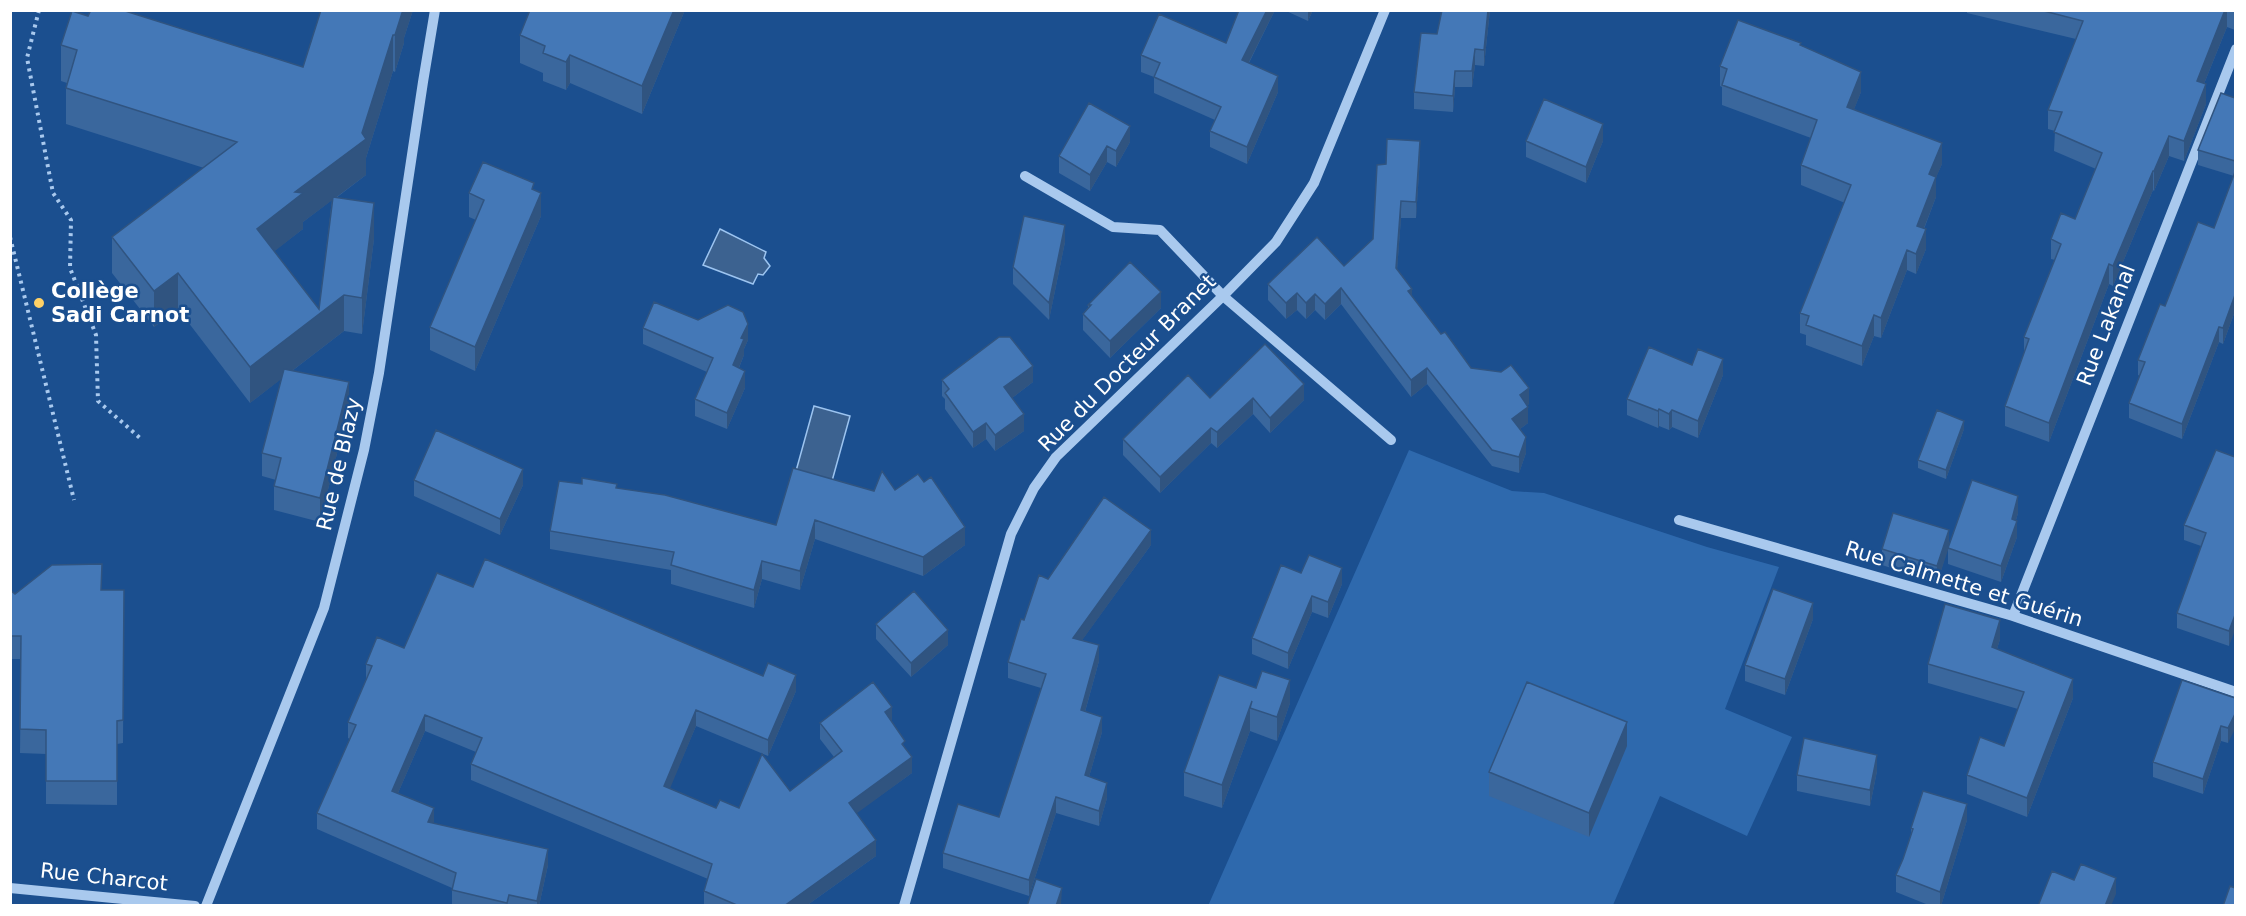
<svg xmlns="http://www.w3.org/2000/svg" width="2246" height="916" viewBox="0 0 2246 916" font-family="'DejaVu Sans',sans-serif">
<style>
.green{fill:#2e69ad}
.water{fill:#3c6290;stroke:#9cc4f0;stroke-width:1.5}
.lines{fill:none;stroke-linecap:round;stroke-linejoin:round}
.path{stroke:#a9c9ee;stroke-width:4;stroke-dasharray:3 4.5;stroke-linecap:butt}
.minor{stroke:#a9c9ee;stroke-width:10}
.wall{fill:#3a679d;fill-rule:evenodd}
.shaded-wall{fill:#305480}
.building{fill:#4478b7;stroke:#305480;stroke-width:1.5}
.poi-dot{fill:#ffd166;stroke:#1b4f8f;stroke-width:2}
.labels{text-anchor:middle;stroke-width:5;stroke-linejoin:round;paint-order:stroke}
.poi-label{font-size:21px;font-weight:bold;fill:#fff;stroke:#1b4f8f;text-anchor:start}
.street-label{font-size:21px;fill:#fff;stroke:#1b4f8f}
</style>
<rect width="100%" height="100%" fill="#1b4f8f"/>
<path class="green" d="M1409,450l103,41 32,2 163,54 72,20 -54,142 67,28 -45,99 -87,-40 -47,109 -405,1z"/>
<path class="water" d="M720,229l46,23 -2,6 6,8 -7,9 -5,-1 -5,10 -50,-19z
M814,406l36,10 -18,65 -36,-10z"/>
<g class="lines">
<path class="path" d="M39,10l-12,48 26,135 18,27 -1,48 26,67 2,66 42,37
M10,237l64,263"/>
<path class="minor" d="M1025,176l88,51 47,3 63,66 168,144
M1679,520l334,96 223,76
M2013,616l223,-567
M10,888l185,18
M206,906l118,-298 40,-158 15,-77 44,-291 12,-72
M904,906l107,-372 23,-46 22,-31 167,-161 53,-54 38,-59 71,-173"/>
</g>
<path class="wall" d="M321,10h92l-9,28v5l-9,29 -2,-1 -27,87v17l-30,23 38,41 -12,95 -18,-3 -52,40 57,34 -29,117 -46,-12v-24l2,-6 -14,-4v-23l20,-75 -32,25 -72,-94 -24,18 -42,-54v-36l92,-69 -138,-44v-36l1,-5 -6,-2v-36l27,-29 215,51zM332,200l-13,109 -45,-58 29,-22v-7z
M530,10h155l-43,104 -72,-31 -4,7 -23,-9v-8l-23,-10v-28z
M1239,10h36l-26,53 29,29 -31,72 -37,-17v-16l5,-11 -61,-27v-16l-13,-5v-17l85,-12z
M1284,10h29l-5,11z
M1442,10h48l-6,56 -9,-1 -3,22h-17l-2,25 -39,-3v-17l23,-58z
M1967,10h268v20l-8,-3 -23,57 2,20 -22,57 -15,-5 -15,35 -1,-1 -40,96 -4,-2 -60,158 -44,-16v-20l19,-53v-16l31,-77 -4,-1v-20l24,-20 21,-50 -42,-18 1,-20 -7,-2v-19l28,-71 -109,-26z
M1801,46l60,46 -7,17 88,55 -6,13v20l-12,32 2,20 -10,25 -9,-4 -26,68 -7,-2 -12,30 -56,-21v-10l-6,-2v-20l45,-110 -44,-18v-20l10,-27 -89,-33v-18l-2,-1v-20z
M2235,98v213l-12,33 -4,-2 -37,97 -53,-21v-15l11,-27 -2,-1v-15l27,-54 49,-78 20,-52 -36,-11v-15z
M1089,103l41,39 -14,25 -9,-5 -17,29 -31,-18v-17z
M1526,141h77l-17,42 -60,-26z
M1420,157l-4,61h-15l-4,52 15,27 29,37 30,34 58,36 -2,1 1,18 -8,6 6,24 -7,20 -27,-7 -65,-82 -16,13 -70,-93 -16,16 -10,-10 -9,9 -9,-9 -11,9 -18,-19v-16l76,-18 29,-27 13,-75z
M534,189l7,27 -66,155 -45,-21v-23l46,-107 -7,-3v-24z
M1065,242l-16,78 -36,-36v-17z
M1088,305l73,3 -51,50 -27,-28v-16l5,-6z
M643,328l105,12 -4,9v6l-5,13 6,20 -18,41 -32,-13v-17l12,-27 -64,-28z
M1265,344l39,56 -34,33 -17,-19 -36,34 -6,-5 -51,50 -37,-38v-16l87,-41z
M1692,365l31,10 -25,63 -26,-11 -3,3 -10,-4 -1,2 -31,-13v-16z
M942,380l91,2 -21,16 12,33 -29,20 -9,-12 -13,9 -28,-39v-10l-3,-3z
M1964,429l-18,50 -28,-11v-8z
M2235,457l-6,189 -52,-18v-15l24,-67 -17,-6v-15z
M414,480l109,5 -23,50 -86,-39z
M582,484l35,4 159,37 98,-34 21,-1 70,55 -42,31 -108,-37 -15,51 -38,-11 -8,29 -83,-24v-14l-121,-21v-18z
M2018,513l-2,7 1,17 -16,45 -53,-18v-16l-11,35 -55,-18v-16l67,-3z
M1151,545l-69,95 17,21 -14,51 17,20 -13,45 18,21 -8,28 -43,-13 -27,83 -86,-28v-15l56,-36 42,-129 -33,-10v-16l16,-42 24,-41z
M1301,573l41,11 -14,34 -16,-6 -24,57 -36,-15v-16z
M473,587l323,104 -28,65 -72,-30 -27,63 47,19h23l51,-17 44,-34 -14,-18v-16h72l13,25 7,25 -56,40 20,43 -70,50h-102v-15l4,-12 -237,-99v-16l5,-12 -51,-21 -27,62 36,30 114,42 -9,41h-87v-18l-135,-59v-16l33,-74 -2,-1v-16l18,-42v-16l38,-16z
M10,590l5,4 87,-4h22l-1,153 -6,1v61l-71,-1v-50l-26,-1 1,-94h-11z
M1813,619l-28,76 -40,-14v-16z
M876,624l72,21 -37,32 -35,-38z
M2000,639l-3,10 76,49 -46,119 -60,-23v-19l37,-29 14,-37 -90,-26v-19z
M1256,688l34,15 -13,38 -27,-10 -28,77 -38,-12v-24z
M2235,698l-7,45 -7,-2 -18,53 -50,-17v-15z
M1627,746l-38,91 -100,-41v-24z
M1877,771l-7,35 -73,-15v-16z
M1967,820l-26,86h-10l-35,-14v-17l7,-16 8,-25v-6z"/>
<path class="shaded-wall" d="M402,10h11l-9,28v5l-9,29v-37z
M674,10h11l-43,104v-28z
M1267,10h8l-33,66v-16z
M1308,10h5l-5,11z
M1488,10h2l-6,56v-16z
M2225,10h2v17l-30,74v-20z
M393,35v36l-27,87v17l-63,47v7l-46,36v-36l38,-37 67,-59z
M1475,49v16l-3,22v-16z
M570,55v28l-4,7v-28z
M1455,71v16l-2,25v-16z
M1861,72v20l-14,35v-20z
M1278,76v16l-31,72v-17z
M2206,84v20l-22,57v-20z
M1603,124v17l-17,42v-16z
M1130,126v16l-14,25v-16z
M2169,136v20l-15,35v-20z
M1420,141v16l-4,61v-16z
M1942,143v21l-13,30v-20z
M1107,146v16l-17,29v-16z
M2153,171v19l-40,96v-20z
M1936,177v20l-19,49v-20z
M541,193v23l-66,155v-24z
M1401,201v17l-5,66v-16z
M374,203v36l-12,95v-36z
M1065,225v17l-16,78v-17z
M1926,229v20l-10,25v-20z
M1907,250v20l-26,68v-20z
M2109,264v20l-60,158v-19z
M178,273v36l-24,18v-36z
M1341,288v16l-16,16v-16z
M1412,289v16l-4,-14z
M1161,292v16l-51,50v-17z
M1297,293v17l-11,9v-16z
M1315,294v16l-9,9v-16z
M344,295v36l-94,72v-36z
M2235,295v16l-12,33v-16z
M1874,315v21l-12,30v-20z
M748,324v16l-4,9v6l-11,27v-17l8,-27z
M2219,327v15l-37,97v-15z
M1723,359v16l-25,63v-17z
M1033,366v16l-29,22v-17z
M1427,368v16l-16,13v-17z
M745,371v17l-18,41v-16z
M349,382v23l-29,117v-24z
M1304,384v16l-34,33v-15z
M1529,388v16l-9,7v-16z
M1253,398v16l-36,34v-16z
M1528,407v16l-16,12v-16z
M1659,409v17l-1,2v-17z
M1672,410v17l-3,3v-16z
M1024,414v17l-29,20v-16z
M1964,421v8l-18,50v-9z
M986,423v16l-13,9v-16z
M1211,428v15l-51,50v-16z
M1526,437v16l-7,20v-16z
M523,469v16l-23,50v-16z
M2018,496v17l-6,22v-16z
M815,520v19l-15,51v-19z
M2017,521v16l-16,45v-16z
M965,527v18l-42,31v-19z
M1151,530v15l-78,108v-15z
M1949,530v17l-12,36v-17z
M762,561v18l-8,29v-18z
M1342,568v16l-14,34v-16z
M1312,596v16l-24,57v-16z
M1813,603v16l-28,76v-16z
M2235,615v15l-6,16v-15z
M2000,620v19l-8,27v-19z
M948,630v15l-37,32v-14z
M1099,645v16l-18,65v-16z
M796,675v16l-28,65v-16z
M2073,679v19l-46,119v-19z
M1290,680v23l-13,38v-24z
M892,707v16l-7,-11z
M1250,708v23l-28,77v-23z
M696,710v16l-32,77v-17z
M2235,714v15l-7,14v-15z
M425,715v16l-33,76v-16z
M1102,717v15l-17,59v-16z
M1627,722v24l-38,91v-24z
M2221,726v15l-18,53v-15z
M1877,755v16l-7,35v-16z
M912,757v16l-63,46v-16z
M1107,783v15l-8,28v-15z
M1056,797v16l-27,83v-16z
M1967,804v16l-26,86h-1v-14z
M434,808v16l-6,-2z
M876,840v16l-70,50h-22z
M548,849v16l-9,41h-2v-5z
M2116,878v16l-5,12h-6z
M1062,888l-1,18h-5z"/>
<path class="building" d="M91,10h31l181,57 18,-57h82l-8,25h-2l-31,98 4,6 -71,53 8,1 -46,36 62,80 14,-112 41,6 -12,95 -18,-3 -94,72 -72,-94 -24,18 -42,-54 125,-95 -171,-54 11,-38 -16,-5 11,-34 16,5z
M530,10h144l-32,76 -72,-31 -4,7 -23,-9 2,-7 -25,-11z
M1239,10h28l-25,50 36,16 -31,71 -37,-16 11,-24 -67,-30 6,-14 -19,-8 18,-41 67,29z
M1442,10h46l-4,40 -9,-1 -3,22h-17l-2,25 -39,-4 7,-59 16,1z
M2040,10h185l-28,71 9,3 -22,57 -15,-5 -15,35h-1l-40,95 -4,-2 -60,159 -44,-17 24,-67 -5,-2 37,-93 -10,-5 10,-26 14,6 27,-66 -48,-21 8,-20 -14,-2 35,-89z
M1738,20l63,23 -1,2 61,27 -14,35 95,36 -13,31 7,3 -19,49 9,3 -10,25 -9,-4 -26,68 -7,-3 -12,31 -56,-21 3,-9 -9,-3 51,-128 -50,-20 16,-45 -95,-35 5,-16 -7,-3z
M2221,93l14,5v63l-37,-11z
M1544,99l59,25 -17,43 -60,-26z
M1089,103l41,23 -14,25 -9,-5 -17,29 -31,-19z
M1387,139l33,2 -4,61 -15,-1 -5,67 16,21 -4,2 33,43 4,-2 26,36 30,4 10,-7 18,23 -9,7 8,12 -16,12 14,18 -7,20 -27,-7 -65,-82 -16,12 -70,-92 -16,16 -10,-10 -9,9 -9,-10 -11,10 -18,-19 49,-47 27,29 29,-27 4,-74 9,-1z
M483,162l51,21 -2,6 9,4 -66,154 -45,-20 54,-127 -15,-7z
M2235,172v123l-12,33 -4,-1 -37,97 -53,-21 16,-41 -7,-2 22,-56 5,2 33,-84 16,6z
M1024,216l41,9 -16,78 -36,-36z
M1130,262l31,30 -51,49 -27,-27 8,-9h-3z
M654,302l44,18 30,-15 15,7 5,12 -7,14 3,1 -11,26 12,6 -18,42 -32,-14 18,-41 -70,-30z
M999,337h11l23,29 -29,21 20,27 -29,21 -9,-12 -13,9 -28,-39 4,-4 -7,-9z
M1265,344l39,40 -34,34 -17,-20 -36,34 -6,-4 -51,49 -37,-38 65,-64 22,23z
M1649,347l43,18 6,-16 25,10 -25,62 -26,-11 -3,4 -10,-5 -1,2 -31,-12z
M284,369l65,13 -29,116 -46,-12 7,-28 -19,-5z
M1937,410l27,11 -18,49 -28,-10z
M436,430l87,39 -23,50 -86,-39z
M2216,450l19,7v158l-6,16 -52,-18 29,-80 -22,-8z
M793,468l81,23 8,-20 13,19 23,-16 6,8 7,-5 34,50 -42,30 -108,-37 -15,51 -38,-10 -8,29 -83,-25 3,-13 -124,-21 9,-50 23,3v-6l35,6 -1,4 49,7 111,30z
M1972,480l46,16 -6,23 5,2 -16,45 -53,-18z
M1104,497l47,33 -78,108 26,7 -18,65 21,7 -17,58 22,8 -8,28 -43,-14 -27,83 -86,-27 15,-49 41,13 47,-143 -38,-12 13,-43 3,1 15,-45 9,4z
M1893,513l56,17 -12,36 -55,-17z
M1309,555l33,13 -14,34 -16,-6 -24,57 -36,-15 29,-73 20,8z
M485,559l278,117 5,-13 28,12 -28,65 -72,-30 -32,76 52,22 4,-8 19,8 23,-54 28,37 52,-40 -22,-28 53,-41 19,25 -7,5 20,29 -3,3 10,13 -63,46 27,37 -92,66h-45l-35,-15 8,-27 -241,-100 11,-26 -57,-23 -33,76 42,17 -6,14 120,27 -11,52 -28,-6 -2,8 -55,-13 4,-17 -139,-60 39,-88 -8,-3 24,-56 -6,-2 11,-27 27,11 33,-75 36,14z
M102,564l-1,26h23l-1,130 -6,1v60h-71v-51l-26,-1 1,-93h-11v-46l5,4 37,-29z
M1773,589l40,14 -28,76 -40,-14z
M914,591l34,39 -37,33 -35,-39z
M1945,604l55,16 -8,27 81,32 -46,119 -60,-23 13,-38 24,9 20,-54 -96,-28z
M1262,671l28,9 -13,37 -27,-9 2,-7 -30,84 -38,-13 35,-97 37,13z
M2182,680l53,18v16l-7,14 -7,-2 -18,53 -50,-17z
M1527,682l100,40 -38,91 -100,-41z
M1804,738l73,17 -7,35 -73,-15z
M1923,791l44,13 -27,88 -44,-17 7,-16 10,-30 -2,-1z
M2081,864l35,14 -11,28h-67l14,-35 22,9z
M1036,879l26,9 -6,18h-29z
M2230,886l5,2v18h-12z"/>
<circle class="poi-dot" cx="39" cy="303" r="6"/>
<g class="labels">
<g class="poi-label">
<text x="51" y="298">Collège<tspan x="51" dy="24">Sadi Carnot</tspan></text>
</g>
<g class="street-label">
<text transform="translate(2106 325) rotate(-69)" y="7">Rue Lakanal</text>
<text transform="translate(1127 363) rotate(-45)" y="7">Rue du Docteur Branet</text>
<text transform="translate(339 464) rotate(-77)" y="7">Rue de Blazy</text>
<text transform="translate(1964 584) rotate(17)" y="7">Rue Calmette et Guérin</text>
<text transform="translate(104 877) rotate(6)" y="7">Rue Charcot</text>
</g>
</g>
<rect width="2246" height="916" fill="none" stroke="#ffffff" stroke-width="24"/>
</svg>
